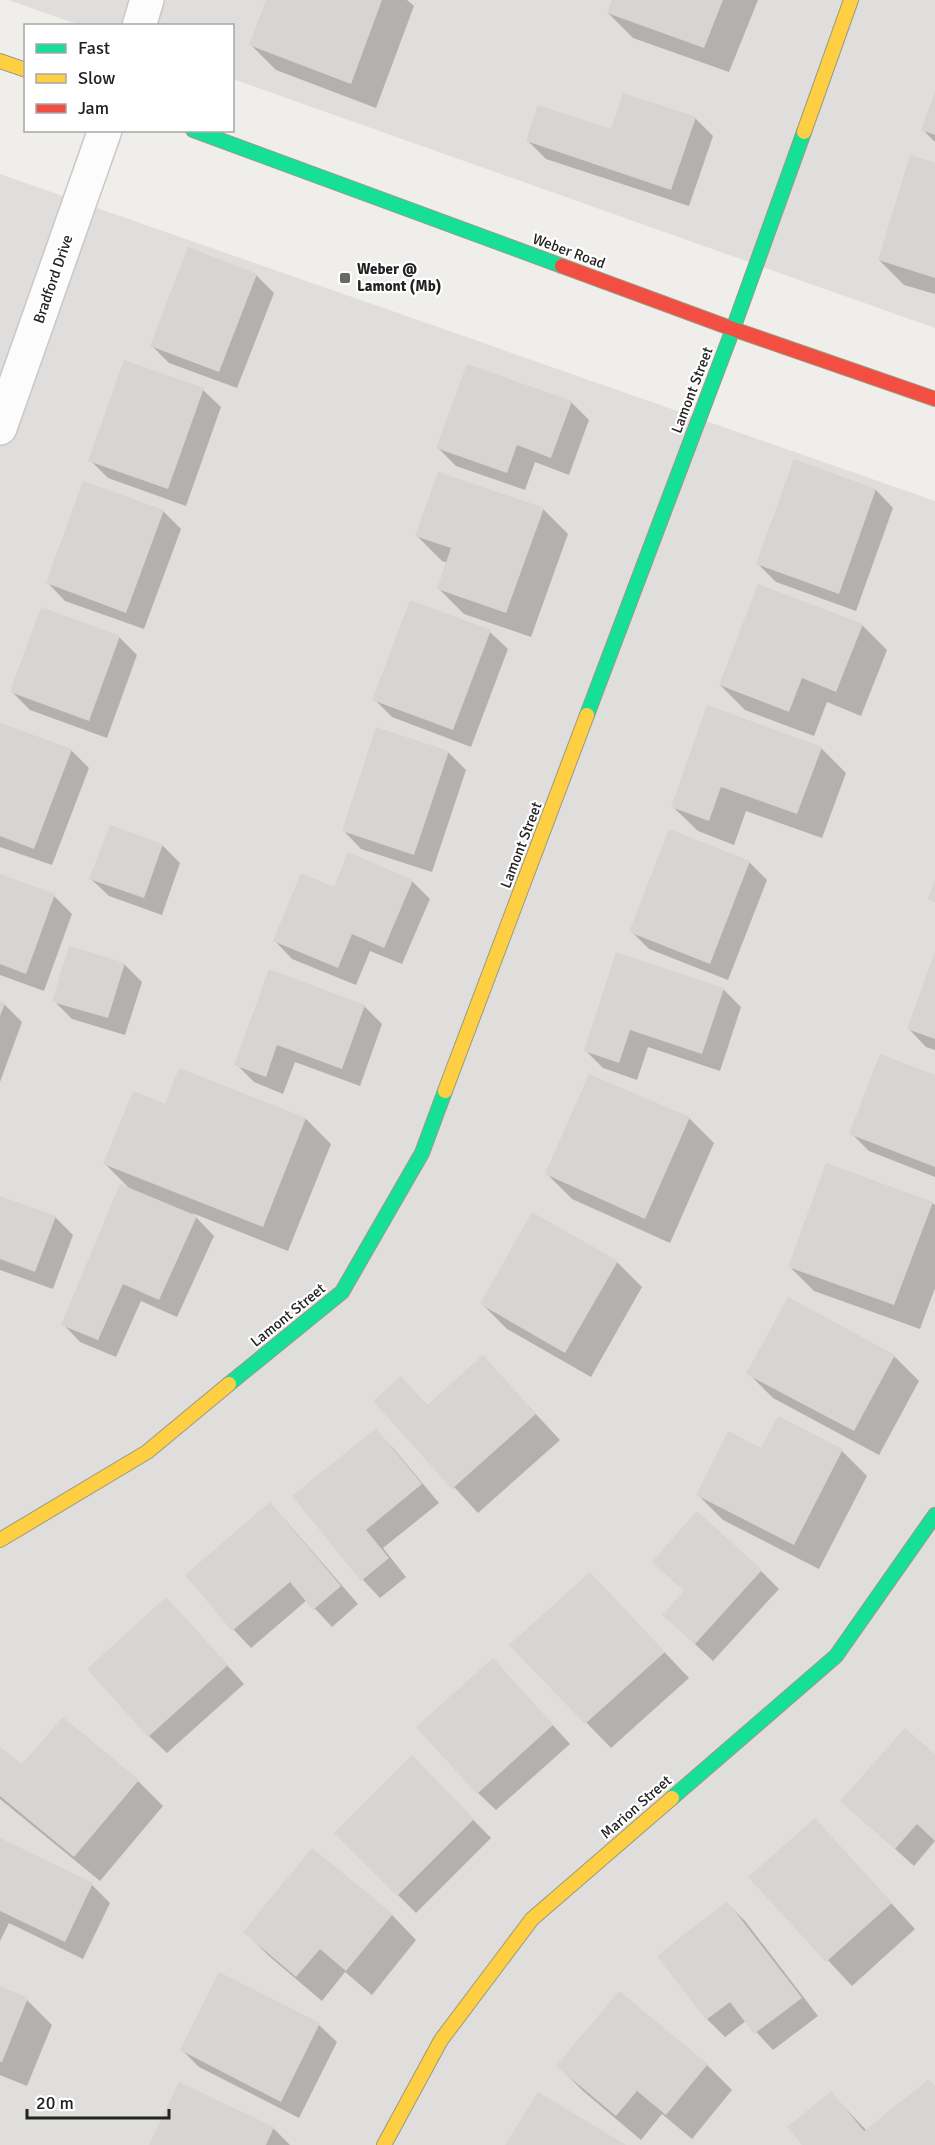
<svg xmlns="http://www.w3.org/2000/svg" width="935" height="2145" viewBox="0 0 935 2145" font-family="Signika,sans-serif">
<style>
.residential{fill:#dfdedc}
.shadow{fill:#0003}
.building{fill:#d7d4d2}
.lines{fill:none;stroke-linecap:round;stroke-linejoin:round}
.street-casing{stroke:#c9c8c7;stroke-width:36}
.fast-casing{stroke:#999a82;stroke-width:16}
.slow-casing{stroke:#999a82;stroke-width:16}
.jam-casing{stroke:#999a82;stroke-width:16}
.street{stroke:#fdfcfc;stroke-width:33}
.fast{stroke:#16e098;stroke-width:14}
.slow{stroke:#ffcf43;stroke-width:14}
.jam{stroke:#f24e42;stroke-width:14}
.poi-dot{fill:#6a6968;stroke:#fff;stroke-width:2}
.labels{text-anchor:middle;stroke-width:4.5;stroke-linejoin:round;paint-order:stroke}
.street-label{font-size:15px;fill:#222;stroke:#fff}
.poi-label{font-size:15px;font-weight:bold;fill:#222;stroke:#fff;text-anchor:start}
</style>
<rect width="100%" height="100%" fill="#f0eeeb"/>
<path class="residential" d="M8,0h927v328l-702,-249 -1,-53 -152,-1z
M0,174l935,327v1644h-935z"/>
<path class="shadow" d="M268,0h139l7,6 -38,102 -100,-38 -25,-25z
M613,0h145l-29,72 -96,-34 -25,-25z
M935,96v46l-12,-12z
M695,118l18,18 -24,70 -143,-47 -18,-18 84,-10z
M935,165v129l-31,-9 -25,-25z
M256,275l18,18 -37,95 -68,-25 -18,-18z
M203,390l18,17 -35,99 -78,-28 -18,-18z
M571,402l18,18 -20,55 -34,-13 -10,28 -69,-24 -18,-18z
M876,490l17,18 -37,103 -80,-29 -18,-18z
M543,509l25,25 -37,103 -67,-23 -25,-25 9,-26 -6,-2 -25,-25z
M163,511l18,18 -37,100 -79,-28 -17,-18z
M862,625l25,25 -26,66 -34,-14 -13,34 -69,-26 -25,-25z
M490,632l18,17 -37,98 -79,-30 -18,-18z
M119,637l18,18 -30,83 -77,-28 -18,-18z
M708,707l113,41 25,25 -24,65 -76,-27 -12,34 -36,-14 -26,-25z
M0,725l71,25 18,18 -37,97 -52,-18z
M448,752l18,18 -34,102 -71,-23 -17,-18z
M162,845l18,18 -18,52 -53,-19 -18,-17z
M749,862l18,18 -39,100 -79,-31 -18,-18z
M0,876l54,20 18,18 -28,77 -44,-16z
M412,881l18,18 -28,65 -32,-13 -14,34 -64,-26 -17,-18 60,-53z
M617,954l106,35 18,18 -21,64 -72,-24 -11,33 -34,-12 -18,-18z
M935,955v95l-9,-3 -17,-18z
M124,964l18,18 -17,53 -53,-16 -18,-18z
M270,971l94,35 18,18 -22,62 -65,-24 -12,32 -29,-12 -18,-18z
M0,1002l4,2 18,18 -22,60z
M180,1070l126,49 25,25 -43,107 -96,-38 22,23 -37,81 -36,-16 -25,56 -36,-15 -17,-18 69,-133 -27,-27 61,-58z
M935,1077v100l-66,-26 -18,-18z
M689,1118l25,25 -44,100 -98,-44 -25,-25z
M0,1198l55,19 18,18 -20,54 -53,-19z
M932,1203l3,2v83l-15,41 -106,-38 -25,-25z
M617,1262l25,25 -51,90 -84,-48 -25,-25z
M894,1356l25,25 -40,74 -106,-57 -25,-25z
M483,1357l77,83 -82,73 -103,-112 26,-23 27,28z
M375,1430l18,18 46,55 -56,45 23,29 -26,21 -17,-18 -69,-84z
M762,1450l80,1 25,25 -48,93 -96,-49 -25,-25z
M270,1504l17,18 71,82 -26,23 -25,-27 -56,48 -17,-18 -47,-55z
M761,1571l18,18 -66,72 -49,-46 22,-23z
M614,1599l75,79 -78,70 -100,-103z
M184,1617l60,67 -77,69 -18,-17z
M510,1678l60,66 -74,66 -18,-17z
M63,1719l75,62 25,25 -63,75 -100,-82v-50l23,17z
M935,1756v85l-21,25 -72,-65z
M412,1757l79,81 -75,75 -80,-80z
M815,1820l100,109 -63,57 -102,-109z
M0,1840l92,45 18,18 -27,56 -74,-36 -9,18z
M727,1903l18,18 73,95 -45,34 -27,-29 -21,16 -18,-18z
M392,1915l24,25 -44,55 -27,-23 -23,29 -52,-44 -25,-25z
M220,1974l99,51 18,17 -38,76 -100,-51 -17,-17z
M0,1988l27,12 25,25 -25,61 -27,-11z
M619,1993l88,72 25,25 -40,49 -30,-25 -21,26 -58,-49 -25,-25z
M935,2087v58h-131l27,-52 36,38z
M273,2128l17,17h-139z"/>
<path class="building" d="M266,0h116l-31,84 -102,-39z
M612,0h111l-19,48 -97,-35z
M935,92v43l-14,-5z
M623,93l73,24 -25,73 -145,-49 12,-36 73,24z
M910,155l25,8v115l-57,-18z
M188,247l69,27 -38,98 -69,-26z
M124,360l80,28 -36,101 -80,-28z
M467,364l105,37 -21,57 -34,-13 -10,28 -71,-25z
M794,459l82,30 -37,105 -83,-30z
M438,472l106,36 -38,105 -69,-24 14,-41 -36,-12z
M83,481l81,29 -38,103 -80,-30z
M758,584l105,40 -27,68 -34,-14 -13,34 -70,-27z
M410,600l81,30 -38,100 -81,-30z
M41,607l79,29 -31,85 -79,-29z
M707,705l115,42 -25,67 -76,-27 -12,34 -38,-14z
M0,723l72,26 -38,100 -34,-13z
M376,727l73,24 -35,104 -72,-24z
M110,825l53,19 -19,54 -55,-19z
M669,829l81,32 -40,103 -81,-32z
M348,852l65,28 -29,68 -32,-14 -14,34 -65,-27 28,-68 33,14z
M0,874l55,20 -29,80 -26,-10z
M935,880v22l-7,-3z
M69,946l56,17 -17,55 -56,-16z
M616,952l108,36 -22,66 -72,-24 -11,33 -35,-12z
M935,952v87l-28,-10z
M269,969l96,36 -23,64 -65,-24 -11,32 -32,-12z
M0,1001l5,2 -5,13z
M880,1054l55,21v92l-86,-33z
M179,1068l127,50 -43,109 -160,-63 30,-73 32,13z
M589,1074l101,43 -45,102 -100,-45z
M826,1163l107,39 -39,103 -106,-38z
M120,1184l77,32 -38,84 -36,-16 -25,56 -37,-15z
M0,1196l56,20 -21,56 -35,-13z
M532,1212l86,49 -53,92 -85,-49z
M788,1297l107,58 -41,76 -108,-57z
M483,1355l53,59 -84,75 -79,-88 28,-25 26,29z
M778,1416l65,33 -49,96 -98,-50 32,-64 33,17z
M376,1428l46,56 -56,46 23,28 -28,23 -69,-85z
M270,1502l71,84 -28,24 -23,-28 -58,49 -47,-56z
M697,1511l65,59 -67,74 -33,-29 22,-24 -32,-29z
M590,1572l75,80 -80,72 -76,-79z
M166,1597l62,68 -80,72 -61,-68z
M493,1658l60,67 -76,69 -61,-67z
M63,1717l76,63 -65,77 -74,-61v-49l22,17z
M905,1728l30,26v87l-18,-17 -22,25 -55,-48z
M412,1755l62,64 -77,77 -63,-63z
M815,1818l77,85 -66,59 -78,-85z
M0,1838l93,45 -28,59 -65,-31z
M312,1848l81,66 -47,57 -26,-22 -24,28 -53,-45z
M727,1901l75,97 -48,36 -24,-32 -24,18 -49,-64z
M219,1972l101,51 -39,79 -101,-52z
M0,1986l28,12 -26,64h-2z
M619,1991l89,73 -42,51 -29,-24 -21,25 -60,-50z
M929,2079l6,7v59h-133l-15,-18 44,-36 33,40z
M179,2082l95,45 -8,18h-117z
M538,2092l88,53h-121z"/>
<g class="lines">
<defs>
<path id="street" d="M139,26l8,-26
M0,428l105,-298"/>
<path id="fast" d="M193,130l369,136
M587,715l146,-386 71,-197
M229,1384l113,-92 80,-139 23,-62
M672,1798l164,-142 99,-141"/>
<path id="slow" d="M0,61l26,9
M804,132l47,-132
M445,1091l142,-376
M0,1540l147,-88 82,-68
M384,2145l57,-105 91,-121 140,-121"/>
<path id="jam" d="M562,266l171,63 202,70"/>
</defs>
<use href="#street" class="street-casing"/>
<use href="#fast" class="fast-casing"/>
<use href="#slow" class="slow-casing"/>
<use href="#jam" class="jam-casing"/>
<use href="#street" class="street"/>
<use href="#fast" class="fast"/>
<use href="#slow" class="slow"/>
<use href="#jam" class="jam"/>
</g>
<rect class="poi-dot" x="339" y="272" width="12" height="12" rx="3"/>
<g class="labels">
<g class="street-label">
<text transform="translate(569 251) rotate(20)" y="5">Weber Road</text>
<text transform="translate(53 279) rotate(-71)" y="5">Bradford Drive</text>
<text transform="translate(692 390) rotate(-69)" y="5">Lamont Street</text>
<text transform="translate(521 845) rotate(-69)" y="5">Lamont Street</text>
<text transform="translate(288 1315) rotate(-39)" y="5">Lamont Street</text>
<text transform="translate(636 1807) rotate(-41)" y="5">Marion Street</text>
</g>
<g class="poi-label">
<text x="357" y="274">Weber @<tspan x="357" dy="17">Lamont (Mb)</tspan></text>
</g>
</g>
<rect x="24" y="24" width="210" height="108" fill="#ffffff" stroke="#a7a7a7" stroke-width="1.5"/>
<rect x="36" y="44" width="30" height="9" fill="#16e098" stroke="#a7a7a7" stroke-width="1.5"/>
<text x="78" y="54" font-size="18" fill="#222222">Fast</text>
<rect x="36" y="74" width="30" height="9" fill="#ffcf43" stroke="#a7a7a7" stroke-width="1.5"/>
<text x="78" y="84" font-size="18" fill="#222222">Slow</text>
<rect x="36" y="104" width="30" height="9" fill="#f24e42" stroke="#a7a7a7" stroke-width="1.5"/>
<text x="78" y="114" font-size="18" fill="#222222">Jam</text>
<path d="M27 2109v9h142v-9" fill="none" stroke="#222222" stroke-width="3"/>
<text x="36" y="2109" font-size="18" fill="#222222" stroke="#ffffff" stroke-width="4.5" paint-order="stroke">20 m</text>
</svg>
